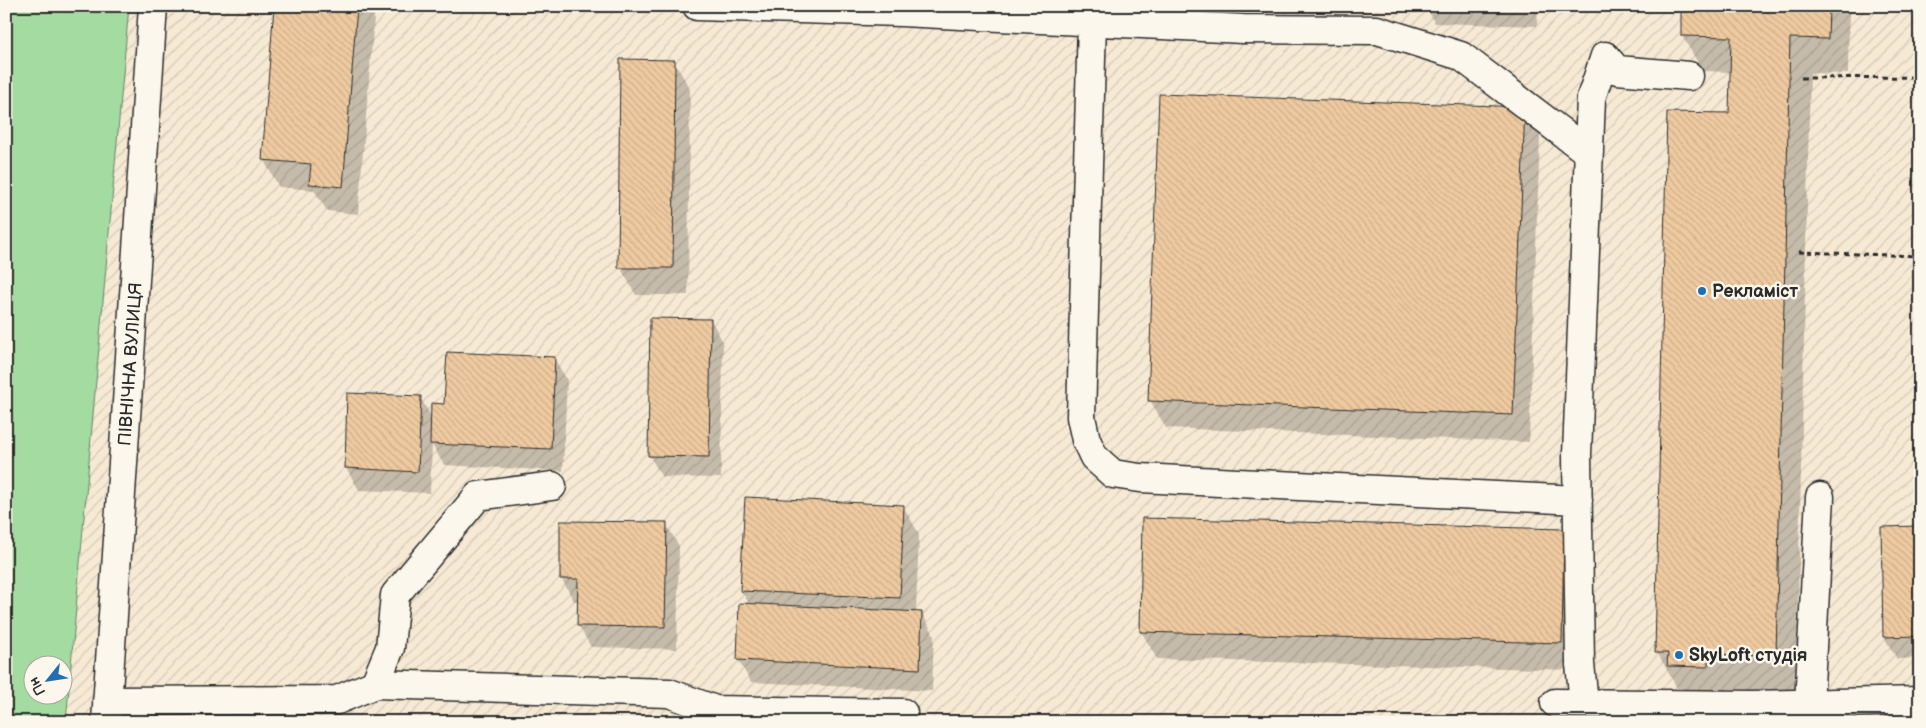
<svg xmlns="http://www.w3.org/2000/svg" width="1926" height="728" viewBox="0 0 1926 728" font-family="'Balsamiq Sans',sans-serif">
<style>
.industrial{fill:url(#industrial-furrows)}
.green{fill:#a3dba0;stroke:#678366;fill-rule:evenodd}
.shadow{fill:#0003}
.building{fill:url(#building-back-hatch);stroke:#2b2b2b}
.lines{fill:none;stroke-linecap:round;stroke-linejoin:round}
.minor-casing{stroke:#2b2b2b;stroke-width:31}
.path{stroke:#2b2b2b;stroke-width:3;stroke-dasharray:5 4;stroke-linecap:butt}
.minor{stroke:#fbf7ec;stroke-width:28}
.poi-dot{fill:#1f6fb2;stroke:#fbf7ec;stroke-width:2}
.labels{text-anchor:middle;stroke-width:5;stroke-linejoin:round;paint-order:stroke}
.poi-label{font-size:18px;font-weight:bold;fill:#2b2b2b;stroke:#fbf7ec;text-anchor:start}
.street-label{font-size:18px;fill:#2b2b2b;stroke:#fbf7ec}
</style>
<defs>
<pattern id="industrial-furrows" width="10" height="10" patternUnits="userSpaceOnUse" patternTransform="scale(1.25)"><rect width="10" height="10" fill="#f7ead5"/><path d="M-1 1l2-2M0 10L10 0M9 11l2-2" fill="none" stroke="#d4c9b7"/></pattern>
<pattern id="building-back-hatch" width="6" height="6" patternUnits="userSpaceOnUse" patternTransform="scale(1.25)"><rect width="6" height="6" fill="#efcaa0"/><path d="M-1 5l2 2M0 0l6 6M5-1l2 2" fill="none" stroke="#cdae8a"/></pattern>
</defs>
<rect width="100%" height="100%" fill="#fbf7ec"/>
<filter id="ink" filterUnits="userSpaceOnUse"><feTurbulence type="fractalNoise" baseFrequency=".02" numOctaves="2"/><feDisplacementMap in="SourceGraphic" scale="10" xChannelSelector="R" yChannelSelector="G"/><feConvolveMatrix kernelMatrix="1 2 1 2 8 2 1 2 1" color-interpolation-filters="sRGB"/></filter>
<g filter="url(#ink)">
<path class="industrial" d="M129,6h1791v716h-1854z"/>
<path class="green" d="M6,6h123l-63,716h-60zM32,666h30v30h-30z"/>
<path class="shadow" d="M275,6h100l-17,208 -31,-3 -13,-21 -35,-3 -16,-28z
M587,6h56v4l-55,-2z
M1425,6h113l-1,20 -102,-3z
M1683,6h166l-1,68 -38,-1 -14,618 -68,-2v13l-39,-1 -7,-13h-5l-20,-36 73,-538 1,-42 -28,-1 -21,-35z
M674,61l16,28 -2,206h-52l-16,-28z
M1524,108l16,28 -11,306 -363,-14 -16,-28z
M711,320l12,22 -2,136 -59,-1 -13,-22z
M554,358l13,22 -4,91 -119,-6 -12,-20 -2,48 -71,-3 -13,-22 2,-74 72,3 12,21 13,-13z
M903,506l16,28 -3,79h6l12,22 -2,56 -181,-9 -13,-22 12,-55 -9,-14z
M666,524l13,22 -2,103 -86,-2 -13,-22 1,-24h-5l-13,-23z
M1920,528v130l-23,1 -13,-22z
M1563,530l16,28 -2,112 -420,-11 -16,-28z"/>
<path class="building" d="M274,6h83l-14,181 -34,-3 2,-20 -49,-4z
M1681,6h148l-1,33 -38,-1 -14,618 -68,-2v13l-41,-1 1,-13h-13l12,-541 62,1 2,-76 -50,-1z
M620,59l55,1 -2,208h-55z
M1159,94l366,13 -12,308 -365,-14z
M650,318l61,1 -2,138 -61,-1z
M447,352l108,5 -4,92 -121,-5 1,-41 13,1z
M347,393l74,3 -3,76 -73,-4z
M745,497l159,8 -4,93 -160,-7z
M1142,518l422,11 -2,114 -422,-11z
M560,521l107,1 -2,105 -88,-1 1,-47h-18z
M1920,526v110l-37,1 -2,-110z
M739,603l183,9 -2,57 -183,-9z"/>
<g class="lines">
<defs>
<path id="minor" d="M697,6l204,6 342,17 134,1 84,26 128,97
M1092,22l-11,395 5,23 8,17 19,17 27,4 438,22
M375,684l294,9 46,17
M107,701l230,-1 38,-16 15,-36 5,-53 83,-99 74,-10
M1555,703l197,2 168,-4
M1584,703l-4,-39 -3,-209 14,-357 14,-42 12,14 72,6
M1809,704l11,-207
M106,722l47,-716
M714,722l1,-12 188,3"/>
</defs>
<use href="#minor" class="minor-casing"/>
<path class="path" d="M1801,78l119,-1
M1799,252l121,4"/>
<use href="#minor" class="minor"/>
</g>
</g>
<g class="poi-dot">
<circle cx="1702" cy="291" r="5"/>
<circle cx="1679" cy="655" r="5"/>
</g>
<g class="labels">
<g class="poi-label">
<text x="1712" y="297">Рекламіст</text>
<text x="1689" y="661">SkyLoft студія</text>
</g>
<g class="street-label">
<text transform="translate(130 364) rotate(-86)" y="6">ПІВНІЧНА ВУЛИЦЯ</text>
</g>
</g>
<rect width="1926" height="728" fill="none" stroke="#fbf7ec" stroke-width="25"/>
<rect x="12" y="12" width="1901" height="703" fill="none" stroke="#2b2b2b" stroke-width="2" filter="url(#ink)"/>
<g transform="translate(48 680) rotate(240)"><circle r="24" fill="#fbf7ec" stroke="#a8a59f"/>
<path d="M0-4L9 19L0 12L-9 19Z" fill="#1f6fb2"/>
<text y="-8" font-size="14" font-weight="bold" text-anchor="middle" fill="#2b2b2b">Пн</text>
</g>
</svg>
